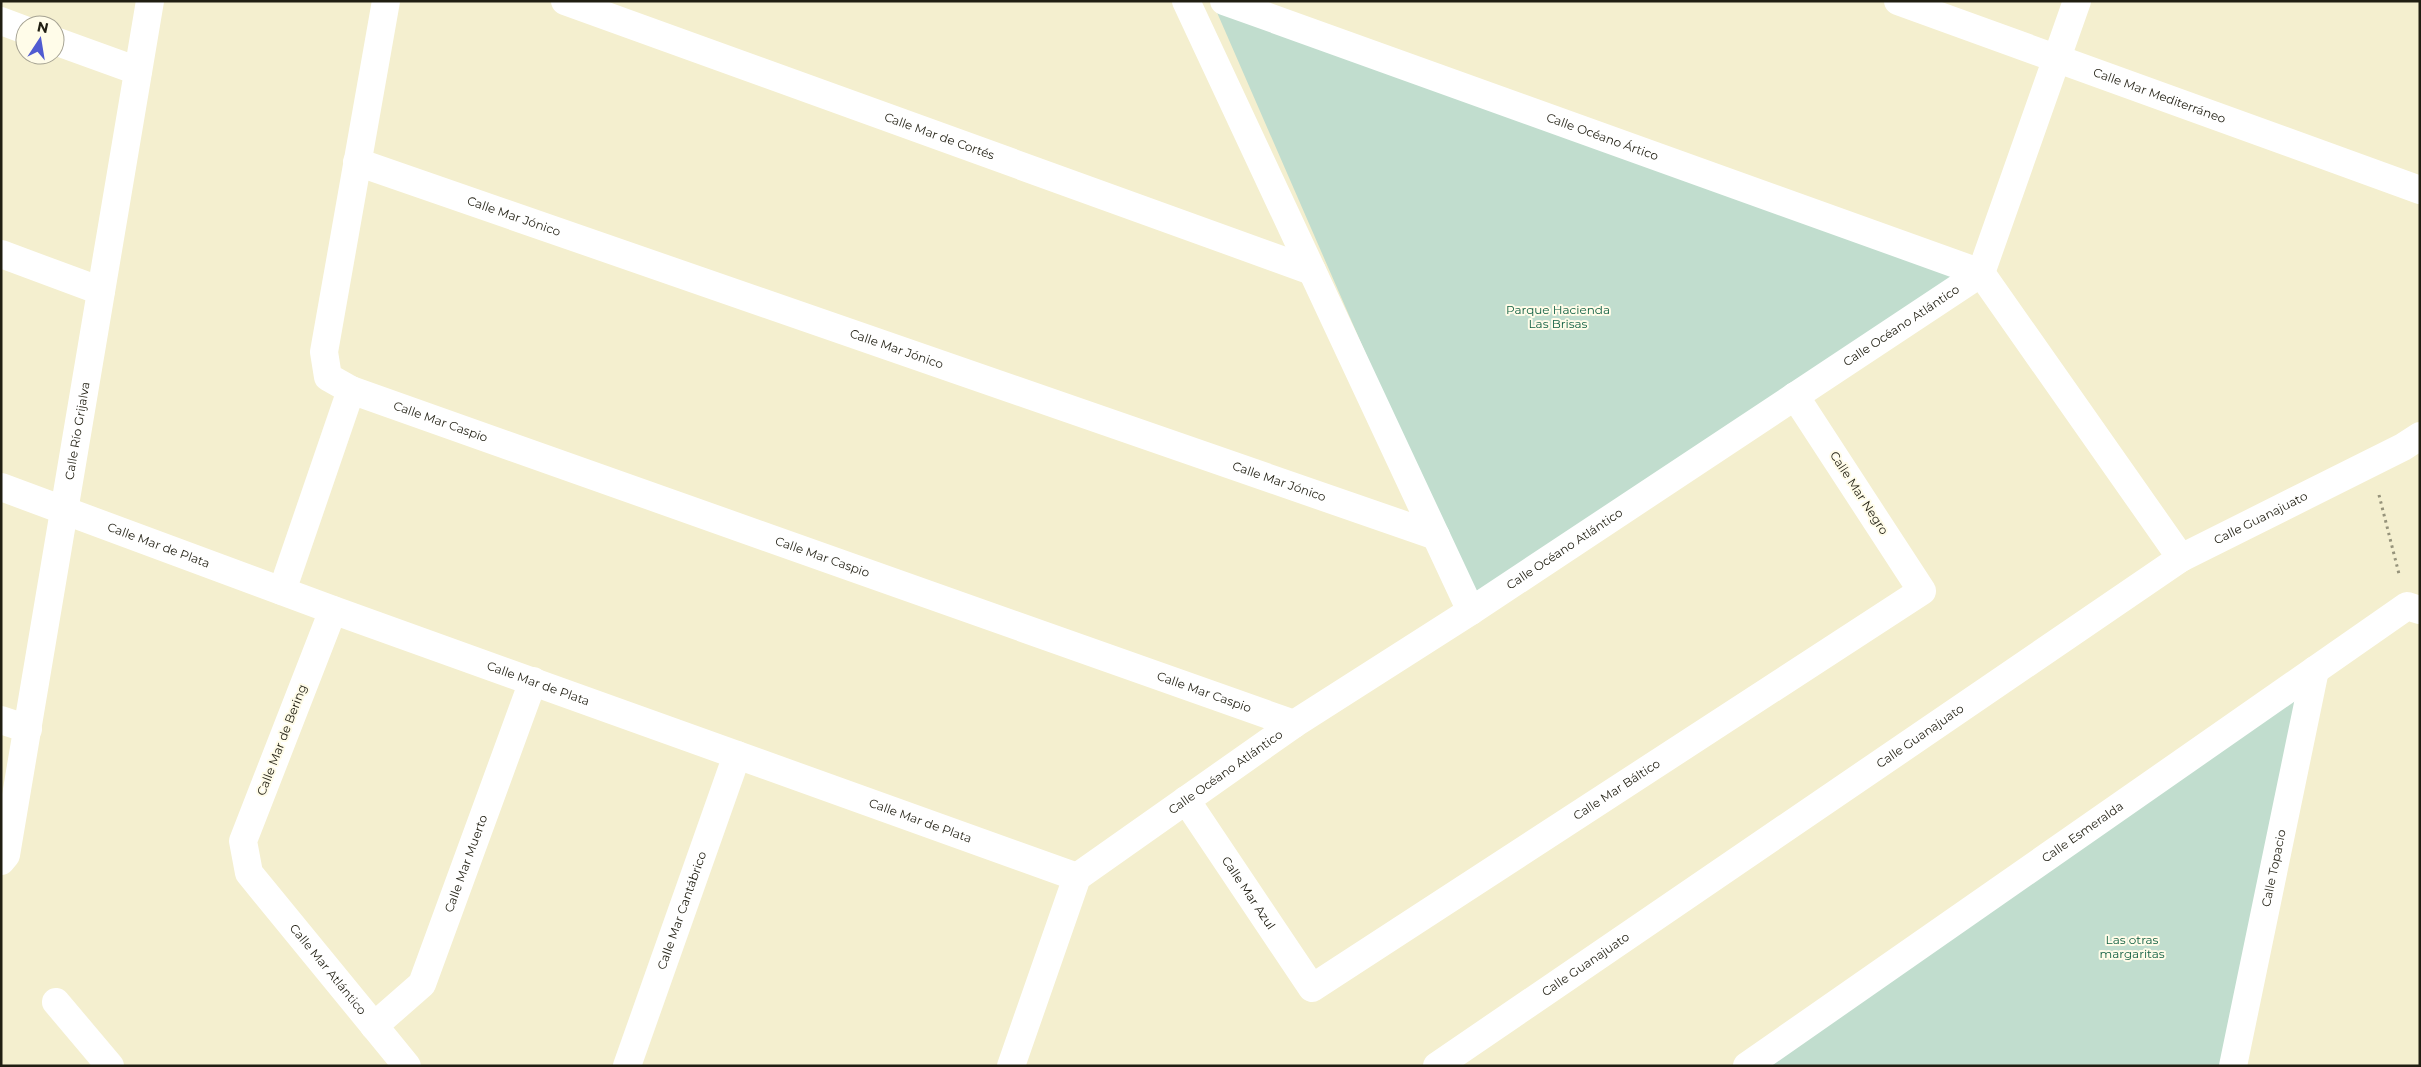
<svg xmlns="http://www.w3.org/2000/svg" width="2421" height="1067" viewBox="0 0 2421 1067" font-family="Montserrat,sans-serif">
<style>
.green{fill:#c1ddce}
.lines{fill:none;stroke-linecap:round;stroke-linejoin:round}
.path{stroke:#96937b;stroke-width:3;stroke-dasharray:2.5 4;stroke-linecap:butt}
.minor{stroke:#fff;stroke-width:28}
.tertiary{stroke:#fff;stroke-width:28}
.labels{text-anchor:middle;stroke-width:4;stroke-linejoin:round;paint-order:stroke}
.street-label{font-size:12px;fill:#201e12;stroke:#fffce9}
.park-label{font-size:12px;fill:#126043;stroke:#fffce9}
</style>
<rect width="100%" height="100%" fill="#f4efcf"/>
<path class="green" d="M1212,1l762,266 -500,335z
M2308,682l-81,384h-474z"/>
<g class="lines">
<path class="path" d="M2379,495l20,79"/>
<g class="minor">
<path id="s1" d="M565,1l747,270"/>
<path d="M1186,1l285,610"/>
<path id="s2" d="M1224,1l757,272 200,285"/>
<path id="s3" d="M1898,1l522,189"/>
<path d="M1,21l24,9"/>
<path d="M55,41l83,30"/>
<path id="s4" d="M357,162l1079,374"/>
<path d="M1,254l100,37"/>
<path id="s5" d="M351,390l943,334"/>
<path id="s6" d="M1,487l332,123 744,267"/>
<path d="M282,591l69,-201 -23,-13 -4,-25 62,-351"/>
<path id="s7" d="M333,610l-90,231 6,32 158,193"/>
<path d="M1,720l27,9"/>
<path id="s8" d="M1186,800l126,188 610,-397 -127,-195"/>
<path id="s9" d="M1,861l5,-6 144,-854"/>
<path d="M56,1002l54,64"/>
<path id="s10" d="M374,1026l48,-42 111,-303"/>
<path id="s11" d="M627,1066l110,-311"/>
<path id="s12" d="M1011,1066l66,-189 217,-153 177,-113 510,-338 96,-272"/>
<path id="s13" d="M1747,1066l660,-460 13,4"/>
<path id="s14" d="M2233,1066l82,-396"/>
</g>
<path class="tertiary" id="s15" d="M1437,1066l744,-508 222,-111 17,-11"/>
</g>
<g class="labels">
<g class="street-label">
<text dy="4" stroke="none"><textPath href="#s3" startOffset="278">Calle Mar Mediterráneo</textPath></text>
<text dy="4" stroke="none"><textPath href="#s1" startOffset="398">Calle Mar de Cortés</textPath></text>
<text dy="4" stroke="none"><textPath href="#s2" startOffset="402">Calle Océano Ártico</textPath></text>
<text dy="4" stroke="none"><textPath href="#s4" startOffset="166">Calle Mar Jónico</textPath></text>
<text dy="4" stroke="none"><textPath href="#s12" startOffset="1192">Calle Océano Atlántico</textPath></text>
<text dy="4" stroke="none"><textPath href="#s4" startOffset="571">Calle Mar Jónico</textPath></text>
<text dy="4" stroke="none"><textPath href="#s5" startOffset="95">Calle Mar Caspio</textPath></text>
<text dy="4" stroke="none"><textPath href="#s9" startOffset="438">Calle Río Grijalva</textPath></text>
<text dy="4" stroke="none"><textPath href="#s4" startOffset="976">Calle Mar Jónico</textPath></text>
<text transform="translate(1859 493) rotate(57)" y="4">Calle Mar Negro</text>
<text dy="4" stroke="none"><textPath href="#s15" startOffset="990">Calle Guanajuato</textPath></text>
<text dy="4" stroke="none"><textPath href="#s6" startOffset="168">Calle Mar de Plata</textPath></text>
<text dy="4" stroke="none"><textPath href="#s12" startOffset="788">Calle Océano Atlántico</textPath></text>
<text dy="4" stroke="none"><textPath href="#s5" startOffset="500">Calle Mar Caspio</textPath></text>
<text dy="4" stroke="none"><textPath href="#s6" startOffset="572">Calle Mar de Plata</textPath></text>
<text dy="4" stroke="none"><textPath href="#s5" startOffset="905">Calle Mar Caspio</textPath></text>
<text dy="4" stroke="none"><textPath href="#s15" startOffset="585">Calle Guanajuato</textPath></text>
<text transform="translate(282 740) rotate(-69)" y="4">Calle Mar de Bering</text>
<text dy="4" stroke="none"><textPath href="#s12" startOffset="382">Calle Océano Atlántico</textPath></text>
<text dy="4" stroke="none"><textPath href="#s8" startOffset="590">Calle Mar Báltico</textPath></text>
<text dy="4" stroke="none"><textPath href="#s6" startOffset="978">Calle Mar de Plata</textPath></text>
<text dy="4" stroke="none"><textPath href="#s13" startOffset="409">Calle Esmeralda</textPath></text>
<text dy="4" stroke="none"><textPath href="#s10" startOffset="192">Calle Mar Muerto</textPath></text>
<text dy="4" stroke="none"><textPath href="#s14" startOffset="202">Calle Topacio</textPath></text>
<text dy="4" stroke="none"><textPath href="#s8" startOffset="112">Calle Mar Azul</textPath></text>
<text dy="4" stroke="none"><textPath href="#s11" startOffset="165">Calle Mar Cantábrico</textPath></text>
<text dy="4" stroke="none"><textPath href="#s15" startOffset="180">Calle Guanajuato</textPath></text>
<text dy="4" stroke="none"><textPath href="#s7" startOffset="405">Calle Mar Atlántico</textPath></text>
</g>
<g class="park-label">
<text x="1558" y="314">Parque Hacienda<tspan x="1558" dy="14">Las Brisas</tspan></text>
<text x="2132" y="944">Las otras<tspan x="2132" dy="14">margaritas</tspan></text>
</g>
</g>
<rect width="2421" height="1067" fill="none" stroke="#201e12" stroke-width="5"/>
<g transform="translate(40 40) rotate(12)"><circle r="24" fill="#fffce9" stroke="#a6a393"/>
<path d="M0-4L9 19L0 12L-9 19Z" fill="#505bd1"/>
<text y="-8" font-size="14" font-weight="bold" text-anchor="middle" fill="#201e12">N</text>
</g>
</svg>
